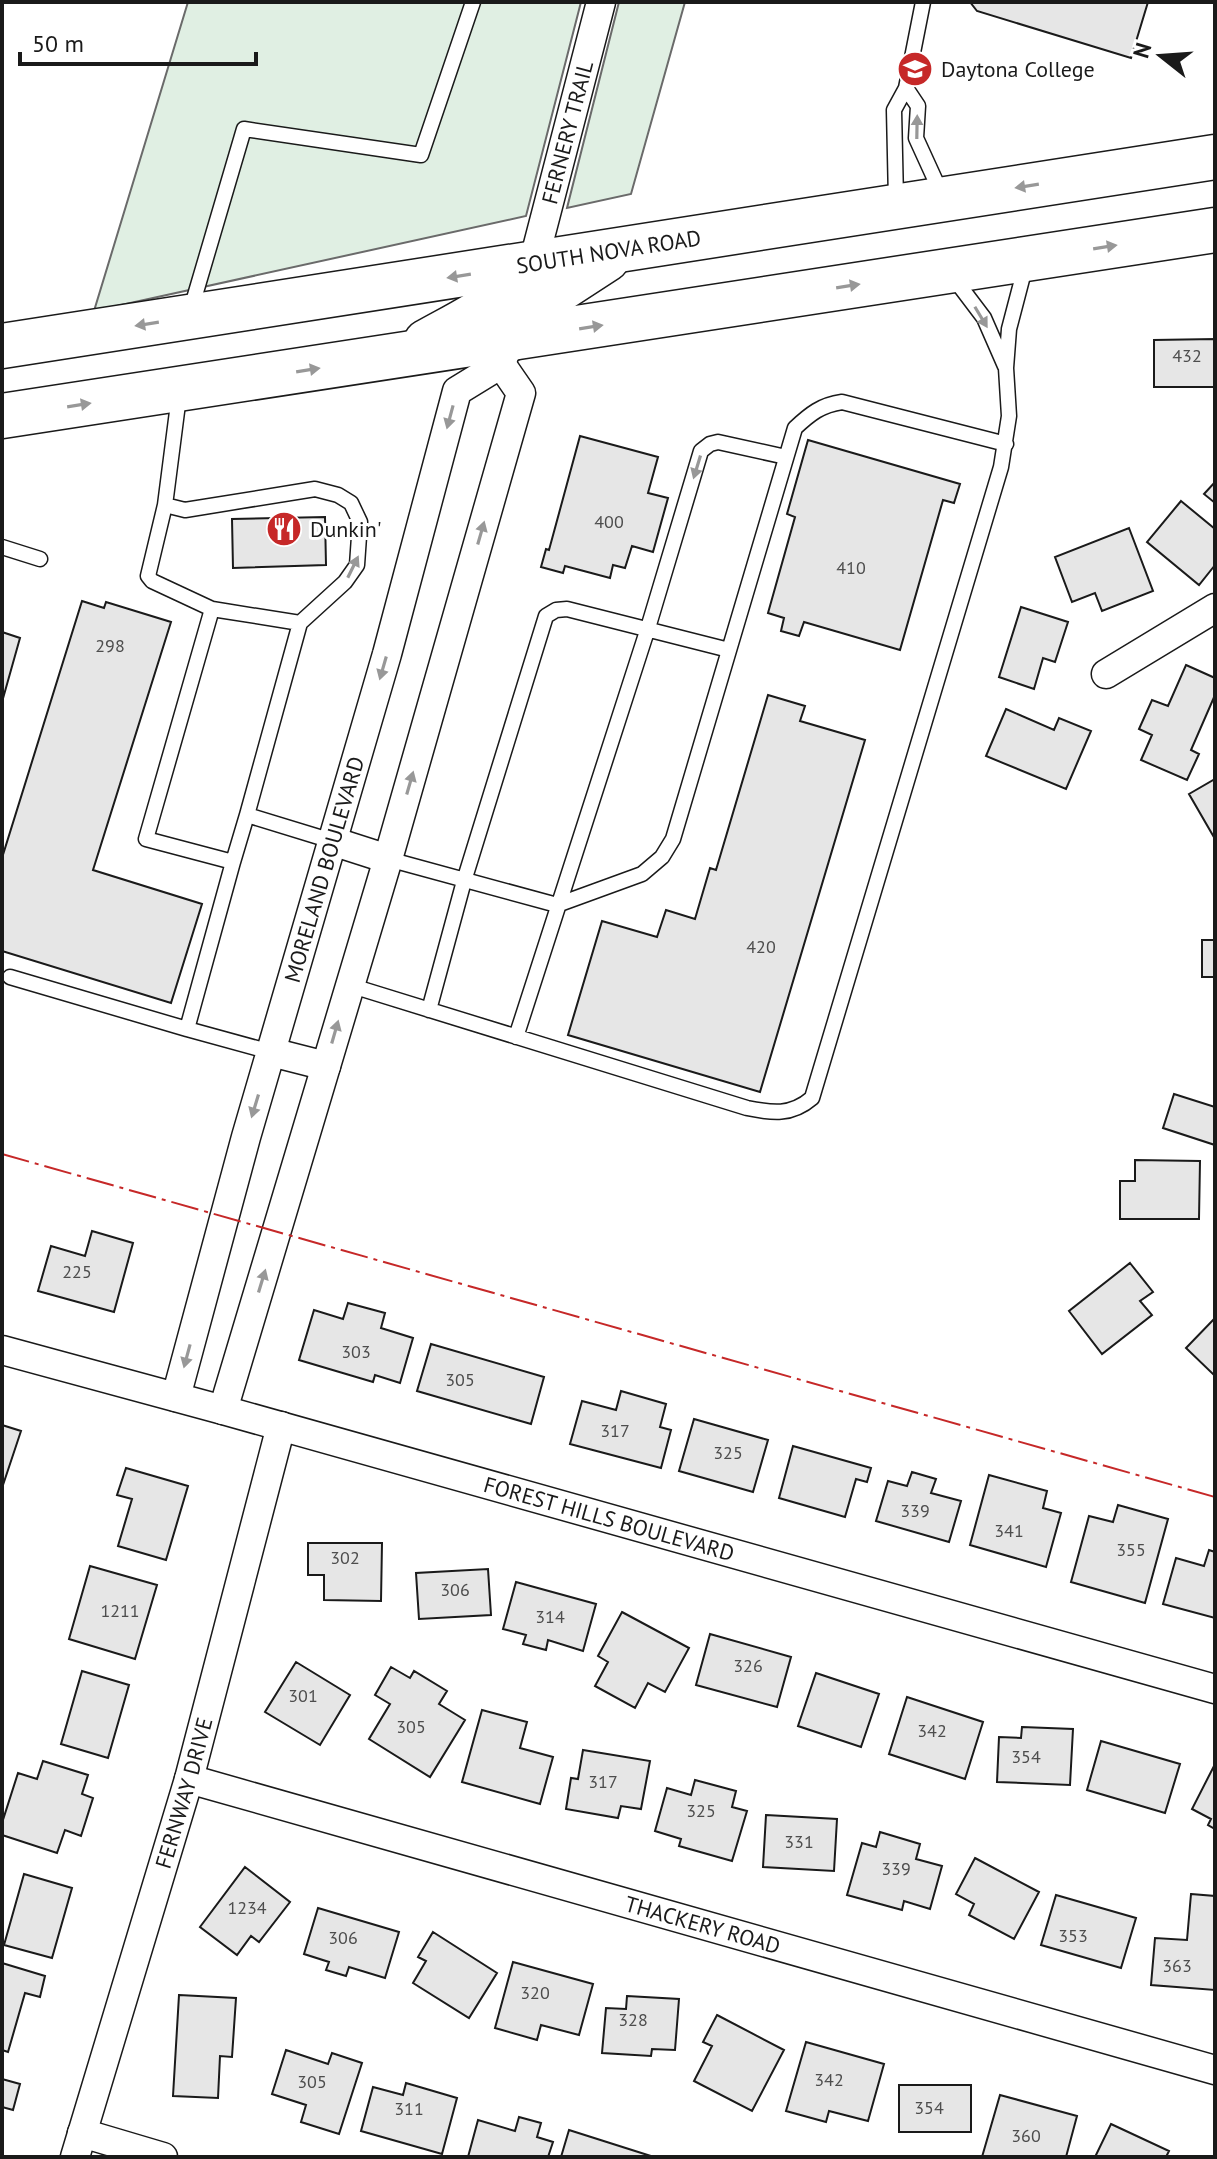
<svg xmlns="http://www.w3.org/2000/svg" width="1217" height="2159" viewBox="0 0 1217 2159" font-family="'PT Sans',sans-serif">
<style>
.green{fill:#e0efe3;stroke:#6a6a6a;stroke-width:2}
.building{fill:#e6e6e6;stroke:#1a1a1a;stroke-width:2}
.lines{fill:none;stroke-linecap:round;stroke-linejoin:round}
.lane-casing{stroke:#1a1a1a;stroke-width:17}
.street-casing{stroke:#1a1a1a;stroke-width:31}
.primary-casing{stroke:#1a1a1a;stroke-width:47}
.lane{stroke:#fff;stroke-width:14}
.street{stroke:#fff;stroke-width:28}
.primary{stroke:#fff;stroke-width:44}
.power{stroke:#c62828;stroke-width:2;stroke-dasharray:28 6 4 6;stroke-linecap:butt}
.oneway{fill:#989898}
.labels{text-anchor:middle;stroke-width:6;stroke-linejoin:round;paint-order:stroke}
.number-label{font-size:18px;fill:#4d4d4d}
.poi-label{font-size:22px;fill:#1a1a1a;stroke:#fff;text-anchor:start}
.street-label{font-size:22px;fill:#1a1a1a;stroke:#fff}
</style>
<rect width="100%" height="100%" fill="#fff"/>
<path class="green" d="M188,2h393l-55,214 -432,95z
M619,2h66l-54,192 -64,14z"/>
<path class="building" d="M970,2h178l-17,56 -154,-47z
M1215,339v48h-61v-47z
M580,436l78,21 -10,36 20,5 -15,54 -21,-6 -7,22 -12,-3 -3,13 -45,-12 -2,7 -22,-6 5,-18 3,1z
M808,440l152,44 -6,19 -11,-3 -43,150 -96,-28 -5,14 -18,-5 3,-13 -16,-5 27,-96 -8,-3z
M1215,482v21l-11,-9z
M1181,501l34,28v36l-16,20 -52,-43z
M325,517l1,48 -93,3 -1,-49z
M1129,528l24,63 -51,20 -7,-18 -23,9 -17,-45z
M82,601l22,7 2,-6 65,20 -78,248 109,34 -31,99 -169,-52v-93z
M1021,607l47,15 -13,40 -12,-4 -9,31 -35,-12z
M2,632l18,6 -18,64z
M1186,665l29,13v17l-24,55 8,4 -12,26 -46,-20 11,-25 -13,-6 13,-29 16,6z
M768,695l37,11 -5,15 65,19 -105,352 -192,-57 34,-114 55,16 9,-27 29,9 15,-51 6,2z
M1006,709l48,21 5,-12 32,13 -25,58 -80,-33z
M1215,779v60l-26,-45z
M1202,940h13v37h-13z
M1174,1094l41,13v38l-52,-17z
M1135,1160l65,1 -1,58h-79v-38h15z
M92,1231l41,12 -19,69 -76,-21 13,-45 34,10z
M1130,1263l23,29 -13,9 12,14 -50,39 -33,-43z
M348,1303l37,10 -4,15 32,10 -13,45 -25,-8 -2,7 -74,-22 15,-50 29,9z
M1215,1318v58l-29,-28z
M431,1344l113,33 -13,47 -114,-33z
M621,1391l45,13 -6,23 11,3 -10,38 -91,-24 12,-43 34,9z
M694,1419l74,21 -15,52 -74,-21z
M2,1425l19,6 -19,57z
M793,1446l78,22 -4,14 -11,-3 -11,38 -66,-19z
M126,1468l62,18 -22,74 -48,-14 14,-47 -15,-4z
M912,1472l24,7 -5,14 30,8 -12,41 -73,-21 12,-40 19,5z
M989,1475l58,16 -4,17 18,5 -15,54 -76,-22z
M1118,1505l50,14 -23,84 -74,-21 18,-66 24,6z
M308,1543h74l-1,58 -57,-1v-25h-16z
M1209,1550l6,2v66l-52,-14 13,-46 28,8z
M90,1566l67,19 -22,74 -66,-20z
M488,1569l3,46 -72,4 -3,-46z
M516,1582l80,22 -13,47 -35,-11 -2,10 -23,-6 3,-9 -23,-6z
M622,1612l67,36 -24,44 -17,-9 -13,25 -40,-22 13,-24 -10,-6z
M710,1634l81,23 -14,50 -81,-22z
M296,1662l54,33 -30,50 -55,-33z
M391,1667l19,11 4,-7 33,20 -8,13 26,16 -35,57 -61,-38 21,-35 -15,-9z
M82,1671l47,14 -21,73 -47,-14z
M816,1673l63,21 -18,53 -63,-21z
M907,1697l76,25 -18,57 -76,-25z
M482,1710l45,12 -7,26 33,9 -13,47 -78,-22z
M1022,1727l51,2 -3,56 -73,-3 2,-45 22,1z
M1101,1741l79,23 -15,49 -78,-23z
M583,1750l67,11 -9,48 -20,-3 -3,12 -52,-9 5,-31 7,1z
M43,1761l45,14 -6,19 11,4 -12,38 -16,-6 -8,23 -55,-18v-12l16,-50 19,6z
M1214,1766h1v63l-7,-4 3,-6 -19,-10z
M695,1780l41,11 -4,16 15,4 -15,50 -53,-15 2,-7 -26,-8 12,-43 24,7z
M766,1815l71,4 -3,52 -71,-4z
M880,1832l40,12 -4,15 26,7 -12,43 -26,-8 -2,9 -55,-15 15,-52 14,4z
M975,1858l64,34 -25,47 -45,-24 5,-11 -18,-10z
M245,1867l45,35 -31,40 -8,-6 -14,19 -37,-28z
M24,1874l48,14 -20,70 -48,-13z
M1191,1894l24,2v94l-64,-5 4,-47 32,2z
M1056,1895l80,23 -15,50 -80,-23z
M318,1908l81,24 -14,46 -36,-11 -3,9 -20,-6 3,-8 -25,-8z
M433,1932l64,41 -28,45 -56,-35 13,-22 -8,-4z
M513,1962l80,22 -14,51 -38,-10 -4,15 -42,-12z
M2,1963l43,13 -5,21 -15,-4 -17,59 -6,-2z
M179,1995l57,3 -4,59 -12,-1 -2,42 -45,-2z
M627,1996l52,3 -4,51 -23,-1 -1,7 -49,-3 4,-45 20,1z
M717,2015l67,35 -32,61 -58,-30 18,-35 -9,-4z
M806,2042l78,22 -16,57 -39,-10 -3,11 -40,-11z
M286,2050l42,14 4,-11 30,10 -23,71 -38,-12 5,-17 -34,-11z
M2,2079l18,5 -7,26 -11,-3z
M406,2083l51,15 -15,56 -81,-23 12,-44 30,8z
M899,2085h72v47h-72z
M1000,2095l77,21 -11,41h-84z
M519,2117l22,6 -4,14 16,5 -5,15h-80l10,-37 37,11z
M1111,2124l58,27 -3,6h-71z
M569,2130l85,27h-93z"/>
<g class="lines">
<defs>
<path id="lane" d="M906,88l17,-86
M896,200l-2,-90 12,-22 12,18 -2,32 26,57
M953,277l31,41 21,48
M191,309l53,-180 177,26 52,-153
M179,396l-14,109 -17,71 4,5 60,28
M165,505l20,5 130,-21 23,6 13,8 9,19 -3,43 -12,17 -45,41
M2,547l38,12
M388,859l169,46 85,-31 20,-17 11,-18 122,-411c15,-14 26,-23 47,-26l164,42
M233,862l14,-47
M10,977l177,52 46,-167 -87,-23 66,-230 88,14 -53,192 85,26
M349,985l398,123c25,5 44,8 65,-10l189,-631 8,-51 -3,-48 3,-39 17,-65
M429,1010l35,-129 82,-265 10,-6 11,-1 162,41
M187,1029l84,23
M516,1037l132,-409 53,-177 9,-7 8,-2 68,15"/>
<g id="street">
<path id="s1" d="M533,264l68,-262"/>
<path d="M1106,674l109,-66"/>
<path d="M332,841l56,18"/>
<path d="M271,1052l55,14"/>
<path id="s2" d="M2,1350l221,60 992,279"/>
<path id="s3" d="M176,1397l70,-260 141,-483 70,-263 44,-27 9,-25"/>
<path d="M223,1410l165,-551 133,-466 -20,-29"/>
<path id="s4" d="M189,1779l1026,291"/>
<path d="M82,2133l81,24"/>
<path id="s5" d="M75,2157l114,-378 92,-353"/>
</g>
<g id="primary">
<path d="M510,339l37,-41 60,-39"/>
<path d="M426,342c39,-22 81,-40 107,-78"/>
<path id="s6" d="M2,346l1213,-189"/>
<path d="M2,416l1213,-186"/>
</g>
</defs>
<use href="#lane" class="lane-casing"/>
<use href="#street" class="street-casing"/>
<use href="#primary" class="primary-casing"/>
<use href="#lane" class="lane"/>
<use href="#street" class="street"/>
<use href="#primary" class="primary"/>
<path class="power" d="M2,1154l1213,343"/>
</g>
<defs><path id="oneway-solid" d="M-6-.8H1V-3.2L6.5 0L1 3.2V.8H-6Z" transform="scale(2)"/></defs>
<g class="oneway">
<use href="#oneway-solid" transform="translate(917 127) rotate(-89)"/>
<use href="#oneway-solid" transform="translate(1027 186) rotate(171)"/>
<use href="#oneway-solid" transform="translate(1105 247) rotate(-9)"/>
<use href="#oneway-solid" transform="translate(459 276) rotate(171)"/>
<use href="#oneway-solid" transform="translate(848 286) rotate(-9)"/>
<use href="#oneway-solid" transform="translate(981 317) rotate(59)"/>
<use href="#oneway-solid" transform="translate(147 324) rotate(171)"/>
<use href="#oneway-solid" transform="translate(591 327) rotate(-9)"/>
<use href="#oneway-solid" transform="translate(308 370) rotate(-9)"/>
<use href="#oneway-solid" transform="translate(79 405) rotate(-9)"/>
<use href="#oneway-solid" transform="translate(450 417) rotate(105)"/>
<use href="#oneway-solid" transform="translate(697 467) rotate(107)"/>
<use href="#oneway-solid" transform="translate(481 533) rotate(-74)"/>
<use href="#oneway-solid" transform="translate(353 567) rotate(-64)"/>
<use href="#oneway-solid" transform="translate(383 668) rotate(106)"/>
<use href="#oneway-solid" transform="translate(410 783) rotate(-74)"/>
<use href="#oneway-solid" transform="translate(335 1032) rotate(-74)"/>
<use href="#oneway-solid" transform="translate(255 1106) rotate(107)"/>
<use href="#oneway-solid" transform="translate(262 1281) rotate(-73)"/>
<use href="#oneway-solid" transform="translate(187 1356) rotate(105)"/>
</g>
<defs>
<symbol id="university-disc" viewBox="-11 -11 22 22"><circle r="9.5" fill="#c62828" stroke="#fff"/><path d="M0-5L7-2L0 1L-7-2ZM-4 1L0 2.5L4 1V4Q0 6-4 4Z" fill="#fff"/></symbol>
<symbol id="restaurant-disc" viewBox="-11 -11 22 22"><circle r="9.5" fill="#c62828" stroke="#fff"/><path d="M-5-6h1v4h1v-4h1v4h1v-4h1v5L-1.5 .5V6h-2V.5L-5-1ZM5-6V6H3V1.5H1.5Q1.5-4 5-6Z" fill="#fff"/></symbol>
</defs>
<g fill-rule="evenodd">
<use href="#university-disc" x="895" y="49" width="40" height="40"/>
<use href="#restaurant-disc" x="264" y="509" width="40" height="40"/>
</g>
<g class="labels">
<g class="number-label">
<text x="1187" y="362">432</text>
<text x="609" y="528">400</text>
<text x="851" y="574">410</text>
<text x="110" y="652">298</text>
<text x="761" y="953">420</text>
<text x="77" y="1278">225</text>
<text x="356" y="1358">303</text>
<text x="460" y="1386">305</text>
<text x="615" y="1437">317</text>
<text x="728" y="1459">325</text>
<text x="915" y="1517">339</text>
<text x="1009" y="1537">341</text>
<text x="1131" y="1556">355</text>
<text x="345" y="1564">302</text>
<text x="455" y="1596">306</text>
<text x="120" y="1617">1211</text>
<text x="550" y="1623">314</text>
<text x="748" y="1672">326</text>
<text x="303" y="1702">301</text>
<text x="411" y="1733">305</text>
<text x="932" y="1737">342</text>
<text x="1026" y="1763">354</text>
<text x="603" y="1788">317</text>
<text x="701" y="1817">325</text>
<text x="799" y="1848">331</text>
<text x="896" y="1875">339</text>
<text x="247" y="1914">1234</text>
<text x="1073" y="1942">353</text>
<text x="343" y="1944">306</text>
<text x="1177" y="1972">363</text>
<text x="535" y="1999">320</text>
<text x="633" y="2026">328</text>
<text x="829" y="2086">342</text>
<text x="312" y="2088">305</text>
<text x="929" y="2114">354</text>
<text x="409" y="2115">311</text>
<text x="1026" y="2142">360</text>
</g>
<g class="poi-label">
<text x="941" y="77">Daytona College</text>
<text x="310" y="537">Dunkin'</text>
</g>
<g class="street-label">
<text dy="8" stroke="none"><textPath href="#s1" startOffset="136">FERNERY TRAIL</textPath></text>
<text dy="8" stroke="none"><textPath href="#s6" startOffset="614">SOUTH NOVA ROAD</textPath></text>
<text dy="8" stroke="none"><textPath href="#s3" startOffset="548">MORELAND BOULEVARD</textPath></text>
<text dy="8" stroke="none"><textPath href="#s2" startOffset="630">FOREST HILLS BOULEVARD</textPath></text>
<text dy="8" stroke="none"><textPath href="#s5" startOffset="380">FERNWAY DRIVE</textPath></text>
<text dy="8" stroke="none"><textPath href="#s4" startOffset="534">THACKERY ROAD</textPath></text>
</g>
</g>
<rect width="1217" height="2159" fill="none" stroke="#1a1a1a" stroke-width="8"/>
<g transform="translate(1161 56) rotate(287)" stroke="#ffffff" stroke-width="6" paint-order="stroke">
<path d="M0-6L14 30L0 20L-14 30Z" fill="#1a1a1a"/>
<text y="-12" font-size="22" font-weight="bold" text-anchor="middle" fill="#1a1a1a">N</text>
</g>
<path d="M20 52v12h236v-12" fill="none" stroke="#1a1a1a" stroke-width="4"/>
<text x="32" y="52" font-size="24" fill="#1a1a1a" stroke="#ffffff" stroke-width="6" paint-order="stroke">50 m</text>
</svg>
